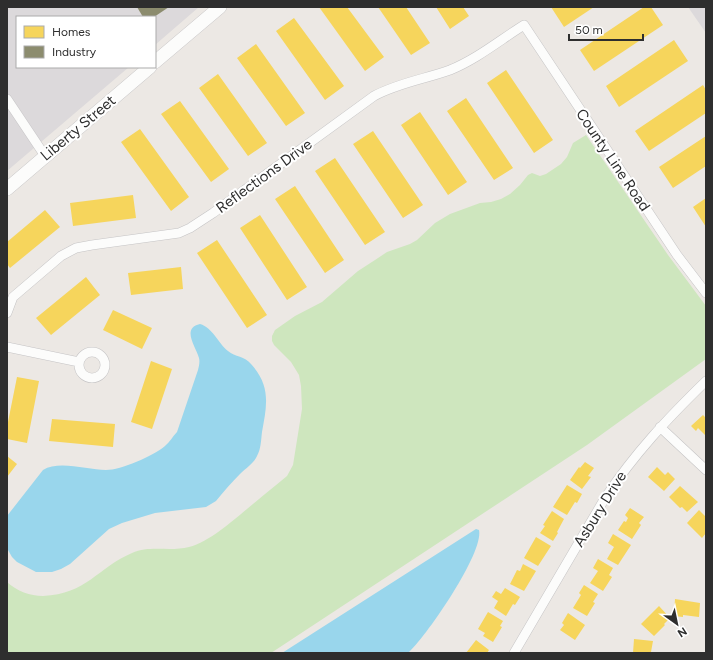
<svg xmlns="http://www.w3.org/2000/svg" width="713" height="660" viewBox="0 0 713 660" font-family="Figtree,sans-serif">
<style>
.industrial{fill:#dcd9db}
.green{fill:#cee6be}
.water{fill:#99d6ec}
.homes{fill:#f6d55c}
.industry{fill:#8c8c6e}
.lines{fill:none;stroke-linecap:round;stroke-linejoin:round}
.street-casing{stroke:#c5c4c5;stroke-width:10}
.secondary-casing{stroke:#c5c4c5;stroke-width:14}
.street{stroke:#fcfcfb;stroke-width:9}
.secondary{stroke:#fcfcfb;stroke-width:13}
.labels{text-anchor:middle;stroke-width:4;stroke-linejoin:round;paint-order:stroke}
.street-label{font-size:15px;fill:#2e2e2e;stroke:#fff}
</style>
<rect width="100%" height="100%" fill="#ece8e4"/>
<path class="industrial" d="M7,7h192l-44,38v-28h-138v50h112l-122,104z
M688,7h18v26z"/>
<path class="green" d="M586,135l82,120 38,51v53l-119,86 -316,208h-264v-71c10,9 23,14 36,14 44,-2 54,-28 89,-43 18,-8 38,-1 57,-6 20,-5 42,-25 58,-38 13,-11 27,-22 40,-33l6,-11 9,-56 -1,-23 -2,-11 -8,-13 -17,-17 -2,-4v-5l3,-6 20,-14 27,-14 36,-31 17,-11 12,-8 23,-8 7,-4 18,-17 15,-9 30,-11 11,-1 10,-3 9,-5 10,-9 8,-10 4,-2 8,3 6,-2 15,-10 6,-7 6,-14z"/>
<path class="water" d="M200,324c13,4 18,19 28,27 7,6 17,5 23,13 20,22 16,41 11,68 -1,8 -1,17 -5,24 -3,7 -11,12 -17,18 -8,8 -16,17 -24,27l-10,6 -51,6 -33,10 -13,6 -39,35 -9,5 -9,3h-16l-19,-10 -5,-5 -4,-7 -1,-4v-30l36,-46c16,-10 45,0 63,0 15,0 47,-14 59,-24 5,-4 7,-9 12,-14l21,-62c1,-4 2,-8 1,-12 -3,-11 -18,-30 1,-34z
M476,529l3,1c5,23 -53,107 -71,123h-126z"/>
<path class="homes" d="M319,7h28l37,50 -19,14z
M378,7h28l24,36 -19,12z
M436,7h27l6,9 -19,13z
M551,7h43l-30,20z
M644,7h7l12,18 -69,46 -14,-21z
M294,18l50,68 -19,14 -49,-69z
M674,40l14,21 -69,46 -13,-21z
M256,44l49,69 -19,13 -49,-68z
M506,70l47,70 -19,13 -47,-70z
M218,74l49,69 -19,13 -49,-68z
M703,85l3,5v23l-57,38 -14,-20z
M466,98l47,70 -19,12 -47,-69z
M180,101l49,68 -18,13 -50,-68z
M420,112l47,70 -19,13 -47,-70z
M140,129l49,68 -18,14 -50,-69z
M373,131l50,74 -20,13 -50,-74z
M706,136v30l-33,22 -14,-21z
M335,158l50,74 -20,13 -50,-74z
M295,186l49,74 -19,13 -50,-74z
M133,195l3,23 -63,8 -3,-23z
M706,198v29l-13,-20z
M45,210l15,17 -50,41 -3,-4v-22z
M260,215l47,72 -20,13 -47,-72z
M217,240l50,75 -20,13 -50,-75z
M181,267l2,22 -52,6 -3,-22z
M86,277l14,18 -49,40 -15,-17z
M113,310l39,18 -10,21 -39,-19z
M151,361l21,8 -20,60 -21,-7z
M17,377l22,4 -12,62 -20,-4v-12z
M703,415l3,3v18l-8,-8 -2,3 -5,-5z
M52,419l63,5 -2,23 -64,-6z
M7,456l10,8 -10,13z
M585,462l9,6 -6,8 3,1 -9,12 -12,-9 9,-13 1,1z
M657,467l8,8 3,-3 7,7 -11,12 -16,-14z
M567,485l15,9 -5,9 -2,-1 -8,13 -14,-8z
M680,486l18,16 -11,10 -5,-5 -2,1 -11,-11z
M630,508l14,9 -5,6 2,2 -9,14 -14,-9 6,-9 2,1 2,-4 -3,-3z
M699,510l6,6 1,-1v18l-4,5 -15,-15z
M552,511l12,8 -7,13 1,1 -5,8 -13,-8 5,-7 -2,-1z
M613,534l18,11 -13,20 -11,-6 7,-12 -6,-4z
M536,537l15,9 -13,20 -14,-8z
M598,559l15,9 -4,7 3,2 -9,14 -13,-8 8,-12 -5,-3z
M523,564l13,7 -12,20 -14,-7 7,-14 3,1z
M584,585l14,9 -5,8 2,1 -8,13 -14,-8 8,-13 -2,-2z
M505,588l15,9 -5,8 -2,-1 -7,12 -12,-8 4,-7 -6,-4 4,-6 5,3z
M675,599l25,4 -1,14 -16,-2v2l-9,-1z
M659,606l11,12 -6,6 1,1 -11,11 -13,-12z
M488,612l15,9 -3,5 2,1 -9,15 -10,-6 2,-3 -7,-4z
M568,613l17,12 -10,15 -15,-10 4,-5 -2,-2z
M634,639l19,2 -2,11 -18,1z
M476,640l13,10 -2,3h-21z"/>
<path class="industry" d="M137,7h32l-15,10h-11z"/>
<g class="lines">
<defs>
<path id="street" d="M7,99l38,57
M7,313l6,-16 48,-41 15,-8 16,-3 87,-12 11,-5 23,-15 161,-117c24,-13 51,-17 76,-26 27,-11 50,-30 74,-45l153,230 29,38
M7,347l72,15
M79 365a13 13 0 1 1 26 0a13 13 0 1 1-26 0Z
M660,427l46,43
M514,653l91,-155c30,-45 62,-79 101,-117"/>
<path id="secondary" d="M155,62l65,-55
M7,189l143,-122"/>
</defs>
<use href="#street" class="street-casing"/>
<use href="#secondary" class="secondary-casing"/>
<use href="#street" class="street"/>
<use href="#secondary" class="secondary"/>
</g>
<g class="labels">
<g class="street-label">
<text transform="translate(78 128) rotate(-40)" y="5">Liberty Street</text>
<text transform="translate(613 160) rotate(56)" y="5">County Line Road</text>
<text transform="translate(264 176) rotate(-36)" y="5">Reflections Drive</text>
<text transform="translate(600 509) rotate(-58)" y="5">Asbury Drive</text>
</g>
</g>
<rect width="713" height="660" fill="none" stroke="#2e2e2e" stroke-width="16"/>
<rect x="16" y="16" width="140" height="52" fill="#ffffff" stroke="#ababab"/>
<rect x="24" y="26" width="20" height="12" fill="#f6d55c" stroke="#ababab"/>
<text x="52" y="36" font-size="12" fill="#2e2e2e">Homes</text>
<rect x="24" y="46" width="20" height="12" fill="#8c8c6e" stroke="#ababab"/>
<text x="52" y="56" font-size="12" fill="#2e2e2e">Industry</text>
<g transform="translate(677 624) rotate(147)" stroke="#ffffff" stroke-width="3" paint-order="stroke">
<path d="M0-3L7 15L0 10L-7 15Z" fill="#2e2e2e"/>
<text y="-6" font-size="11" font-weight="bold" text-anchor="middle" fill="#2e2e2e">N</text>
</g>
<path d="M569 34v6h74v-6" fill="none" stroke="#2e2e2e" stroke-width="2"/>
<text x="575" y="34" font-size="12" fill="#2e2e2e" stroke="#ffffff" stroke-width="3" paint-order="stroke">50 m</text>
</svg>
